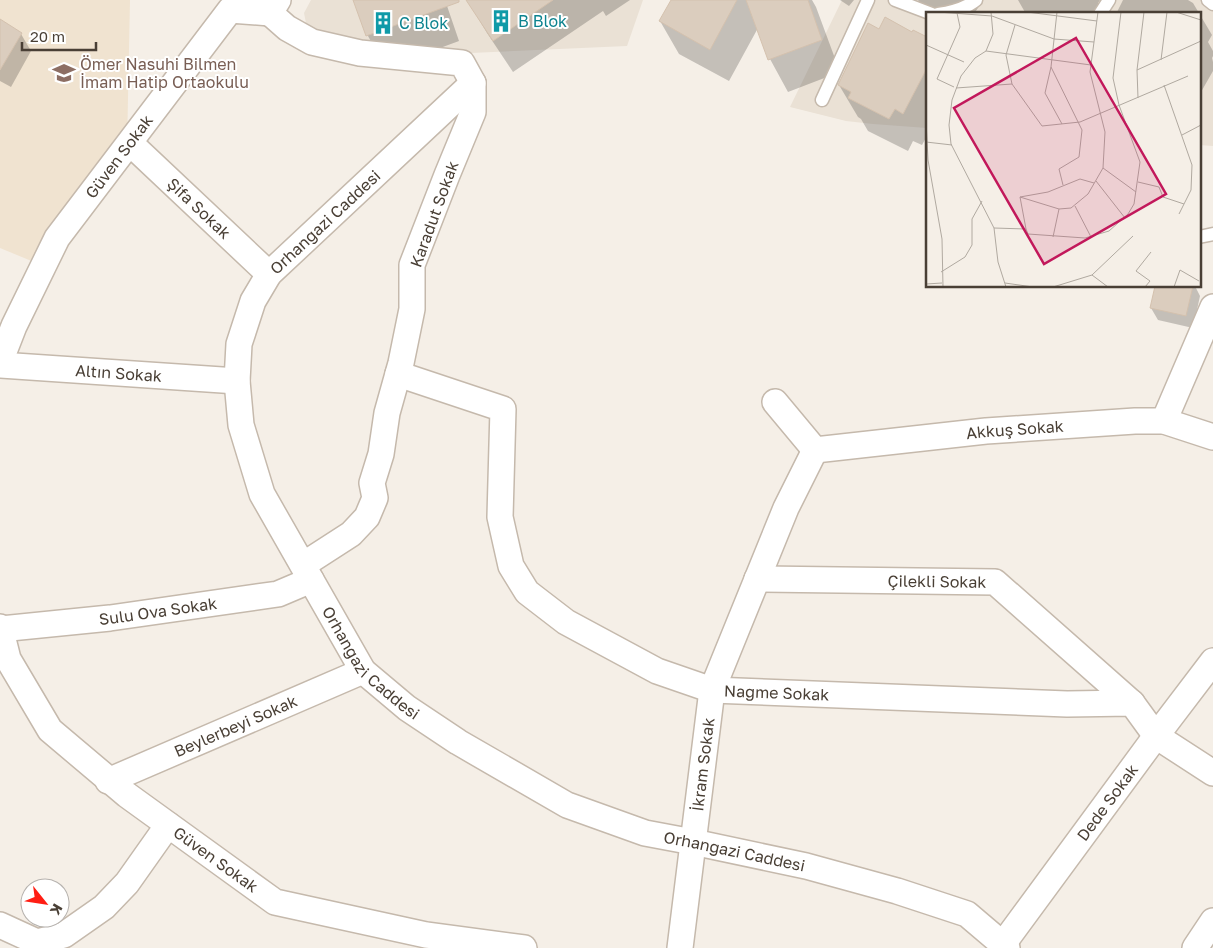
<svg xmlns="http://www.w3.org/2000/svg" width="1213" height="948" viewBox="0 0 1213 948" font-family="'Golos Text',sans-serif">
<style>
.residential{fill:#eae1d5}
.education{fill:#f0e3d0}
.shadow{fill:#0003}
.building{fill:#dbcdbe;stroke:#d4c1ae}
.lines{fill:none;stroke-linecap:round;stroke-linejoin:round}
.service-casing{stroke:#c5b9ac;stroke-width:15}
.minor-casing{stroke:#c5b9ac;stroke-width:28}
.service{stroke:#fff;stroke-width:12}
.minor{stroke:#fff;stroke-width:25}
.labels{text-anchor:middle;stroke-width:4;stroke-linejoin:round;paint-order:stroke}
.culture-label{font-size:16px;fill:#0d838f;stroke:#fff;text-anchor:start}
.education-label{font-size:16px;fill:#785e54;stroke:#fff;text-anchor:start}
.street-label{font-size:16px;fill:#493f35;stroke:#fff}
.inset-road{fill:none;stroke:#b0a9a0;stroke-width:1}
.view{fill:#c2185b;fill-opacity:0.15;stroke:#c2185b;stroke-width:2.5}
.inset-edge{fill:none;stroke:#493f35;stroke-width:2.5}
</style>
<rect width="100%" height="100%" fill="#f5efe7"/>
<path class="residential" d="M311,0h332l-16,46 -156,7 -100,-4 -57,-18 -8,-8 -2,-10z
M842,0h371v146l-14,-1v-131h-272v114l-54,-4 -27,-3 -56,-14z"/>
<path class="education" d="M0,0h130l-3,146 -81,121 -46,-19z"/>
<path class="shadow" d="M355,0h90l14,41 -73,27 -18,-32z
M470,0h160l-24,16 -3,-5 -90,61 -26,-39 -19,-32z
M672,0h140l4,7 24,65 -52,20 -18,-33 -12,-31 -29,53 -50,-27 -19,-33z
M840,0h14l-5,6z
M918,0h65l-9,14h-45l-4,-3z
M1018,0h82l-2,3 4,6 -4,5h-72z
M1123,0h65l5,3 19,32 -4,7 5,9v5l-1,2 1,4v9l-12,21 -2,-1v-77h-83z
M0,20l21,14 10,17 -20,36 -11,-6z
M879,30l33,3 15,6v97l-5,9 -9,-4 -5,10 -40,-20 -7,-12 -3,-2 -19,-32z
M1156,286h39l5,10 -7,32 -35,-8 -7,-12z"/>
<path class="building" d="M353,0h106v2l-93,34z
M466,0h87l-60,41z
M671,0h66l-27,50 -51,-29z
M746,0h62l14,40 -54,20z
M885,17l27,15 1,-2 14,7v31l-24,46 -8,-5 -6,10 -41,-21 3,-6 -13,-7 30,-62 11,6z
M0,19l22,14 -22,37z
M1155,286h38l-7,30 -36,-8z"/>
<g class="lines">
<defs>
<path id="service" d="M895,0l37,14
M1208,0l5,4
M938,14c14,-2 27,-5 38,-14
M1100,14l9,-14
M822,100l46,-100
M1199,237l14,-3"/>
<g id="minor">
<path d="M270,13l17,15 25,14 48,11 102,10 11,20v29l-26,63 -35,90v44l-11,54 -14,50 -6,41 -9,29 3,15 -8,19 -16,17 -48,31"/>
<path id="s1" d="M473,83l-204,191 -16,27 -14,43 -2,37 4,44 21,69 101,177 44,37 51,34 109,63 78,28 48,9 113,24 91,25 70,23 40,34"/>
<path id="s2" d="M130,143l139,131"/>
<path id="s3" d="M0,362l14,-36 43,-88 173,-228 40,3 8,-13"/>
<path id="s4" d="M0,365l237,16"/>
<path id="s5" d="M398,374l105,35 -3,108 11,49 16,26 39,30 91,49 55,19 355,14 65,-1 24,33 57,37"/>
<path d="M775,402l40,48"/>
<path d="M1164,421l49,-114"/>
<path id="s6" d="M815,450l171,-19 149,-10h29l49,16"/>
<path id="s7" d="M757,579l238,3 137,121"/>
<path id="s8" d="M0,627l8,32 42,71 77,65 148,107 151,33 98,13"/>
<path id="s9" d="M0,629l110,-11 168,-24 33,-14"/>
<path id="s10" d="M108,781l255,-110"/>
<path d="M0,925l37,17 27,-7 40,-28 23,-24 41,-58"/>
<path id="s11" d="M1003,944l153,-208 57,-75"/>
<path id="s12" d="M680,948l32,-258 74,-182 29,-58"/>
<path d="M1195,948l18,-27"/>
</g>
</defs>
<use href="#service" class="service-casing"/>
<use href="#minor" class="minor-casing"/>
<use href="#service" class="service"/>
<use href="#minor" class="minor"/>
</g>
<defs>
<symbol id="building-bare" viewBox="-9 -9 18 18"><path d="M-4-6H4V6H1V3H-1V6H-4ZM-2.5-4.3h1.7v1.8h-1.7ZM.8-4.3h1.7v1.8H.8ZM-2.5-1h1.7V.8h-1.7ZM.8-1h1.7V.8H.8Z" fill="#0f9aa8" stroke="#fff" stroke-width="2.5" paint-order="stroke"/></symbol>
<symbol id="school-bare" viewBox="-9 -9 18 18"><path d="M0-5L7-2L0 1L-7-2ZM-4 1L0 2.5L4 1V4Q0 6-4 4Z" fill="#8d6e63" stroke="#fff" stroke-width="2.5" paint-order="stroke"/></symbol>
</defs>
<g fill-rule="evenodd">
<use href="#building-bare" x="485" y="5" width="32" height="32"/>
<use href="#building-bare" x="367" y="7" width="32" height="32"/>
<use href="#school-bare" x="48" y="57" width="32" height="32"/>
</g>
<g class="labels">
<g class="culture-label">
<text x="518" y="27">B Blok</text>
<text x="399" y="29">C Blok</text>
</g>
<g class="education-label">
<text x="80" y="70">Ömer Nasuhi Bilmen<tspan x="80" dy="18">İmam Hatip Ortaokulu</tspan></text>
</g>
<g class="street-label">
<text dy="6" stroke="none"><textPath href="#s3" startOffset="239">Güven Sokak</textPath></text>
<text dy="6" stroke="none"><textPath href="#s2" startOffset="95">Şifa Sokak</textPath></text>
<text transform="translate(434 214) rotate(-70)" y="6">Karadut Sokak</text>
<text transform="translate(325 222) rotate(-43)" y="6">Orhangazi Caddesi</text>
<text dy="6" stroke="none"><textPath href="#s4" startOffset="119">Altın Sokak</textPath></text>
<text dy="6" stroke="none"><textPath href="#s6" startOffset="201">Akkuş Sokak</textPath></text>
<text dy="6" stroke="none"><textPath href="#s7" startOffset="180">Çilekli Sokak</textPath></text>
<text dy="6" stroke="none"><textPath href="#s9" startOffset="159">Sulu Ova Sokak</textPath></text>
<text dy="6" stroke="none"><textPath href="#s1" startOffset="712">Orhangazi Caddesi</textPath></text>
<text dy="6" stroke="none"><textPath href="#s5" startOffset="575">Nağme Sokak</textPath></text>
<text dy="6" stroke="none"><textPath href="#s10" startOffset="139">Beylerbeyi Sokak</textPath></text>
<text dy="6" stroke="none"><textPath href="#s12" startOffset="185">İkram Sokak</textPath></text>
<text dy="6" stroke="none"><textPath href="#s11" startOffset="176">Dede Sokak</textPath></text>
<text dy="6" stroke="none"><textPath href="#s1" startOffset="1132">Orhangazi Caddesi</textPath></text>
<text dy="6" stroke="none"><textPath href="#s8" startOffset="326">Güven Sokak</textPath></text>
</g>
</g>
<g transform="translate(926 12)">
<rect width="275" height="275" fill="#f5efe7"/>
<path class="inset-road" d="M12,0l54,4 62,23 40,3M101,0l70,9M131,0l-6,55 31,63 -3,27 -20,12 4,16M250,0l25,8M89,13l-9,30 6,29 30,42M0,33l38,17M60,39l-11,7 -14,18 -9,24 -3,25 2,19 43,84 4,34 8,25M60,39l105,14M60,39l7,-17 -2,-22M235,48l6,-48M125,55l-6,26 17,31M211,58l64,-29M238,73l28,80 -1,25 -12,24M28,75l-17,-8 23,-52 -3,-14M30,76l56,-4M212,86l-1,-28 7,-58M0,109l2,39 14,79 1,48M116,114l38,-4 108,-46M256,123l19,-10M0,130l26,3M177,156l33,24M170,169l29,37M212,170l21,5 4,10 21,7M94,185l39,12 12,-1 17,-14 15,-26 2,-36 -15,-60 8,-60M149,194l16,31M68,216l32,1 2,5 57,4 24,-7 19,-17 6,-10 6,-42 -21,-57 -6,-27 8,-66M100,217l-6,-32 28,-5 32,-13 14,4M127,225l6,-28M15,260l24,-15 7,-12v-26l10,-18M79,271l28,4M0,272l16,-1M127,275l39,-12M182,275l-16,-12 41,-39M219,275l5,-6 -14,-10 15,-19M248,275l6,-17 19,11"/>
<path class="view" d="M150,26l90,156 -122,70 -90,-156z"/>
<rect width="275" height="275" class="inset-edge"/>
</g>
<g transform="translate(45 903) rotate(120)"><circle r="24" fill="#ffffff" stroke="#b6b2ae"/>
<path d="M0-4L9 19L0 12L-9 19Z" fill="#ff1e14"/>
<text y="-8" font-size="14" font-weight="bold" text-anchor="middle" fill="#493f35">K</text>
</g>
<path d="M22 42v8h74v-8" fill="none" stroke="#493f35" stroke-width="2.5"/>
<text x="30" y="42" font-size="15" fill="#493f35" stroke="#ffffff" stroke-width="4" paint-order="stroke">20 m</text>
</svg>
